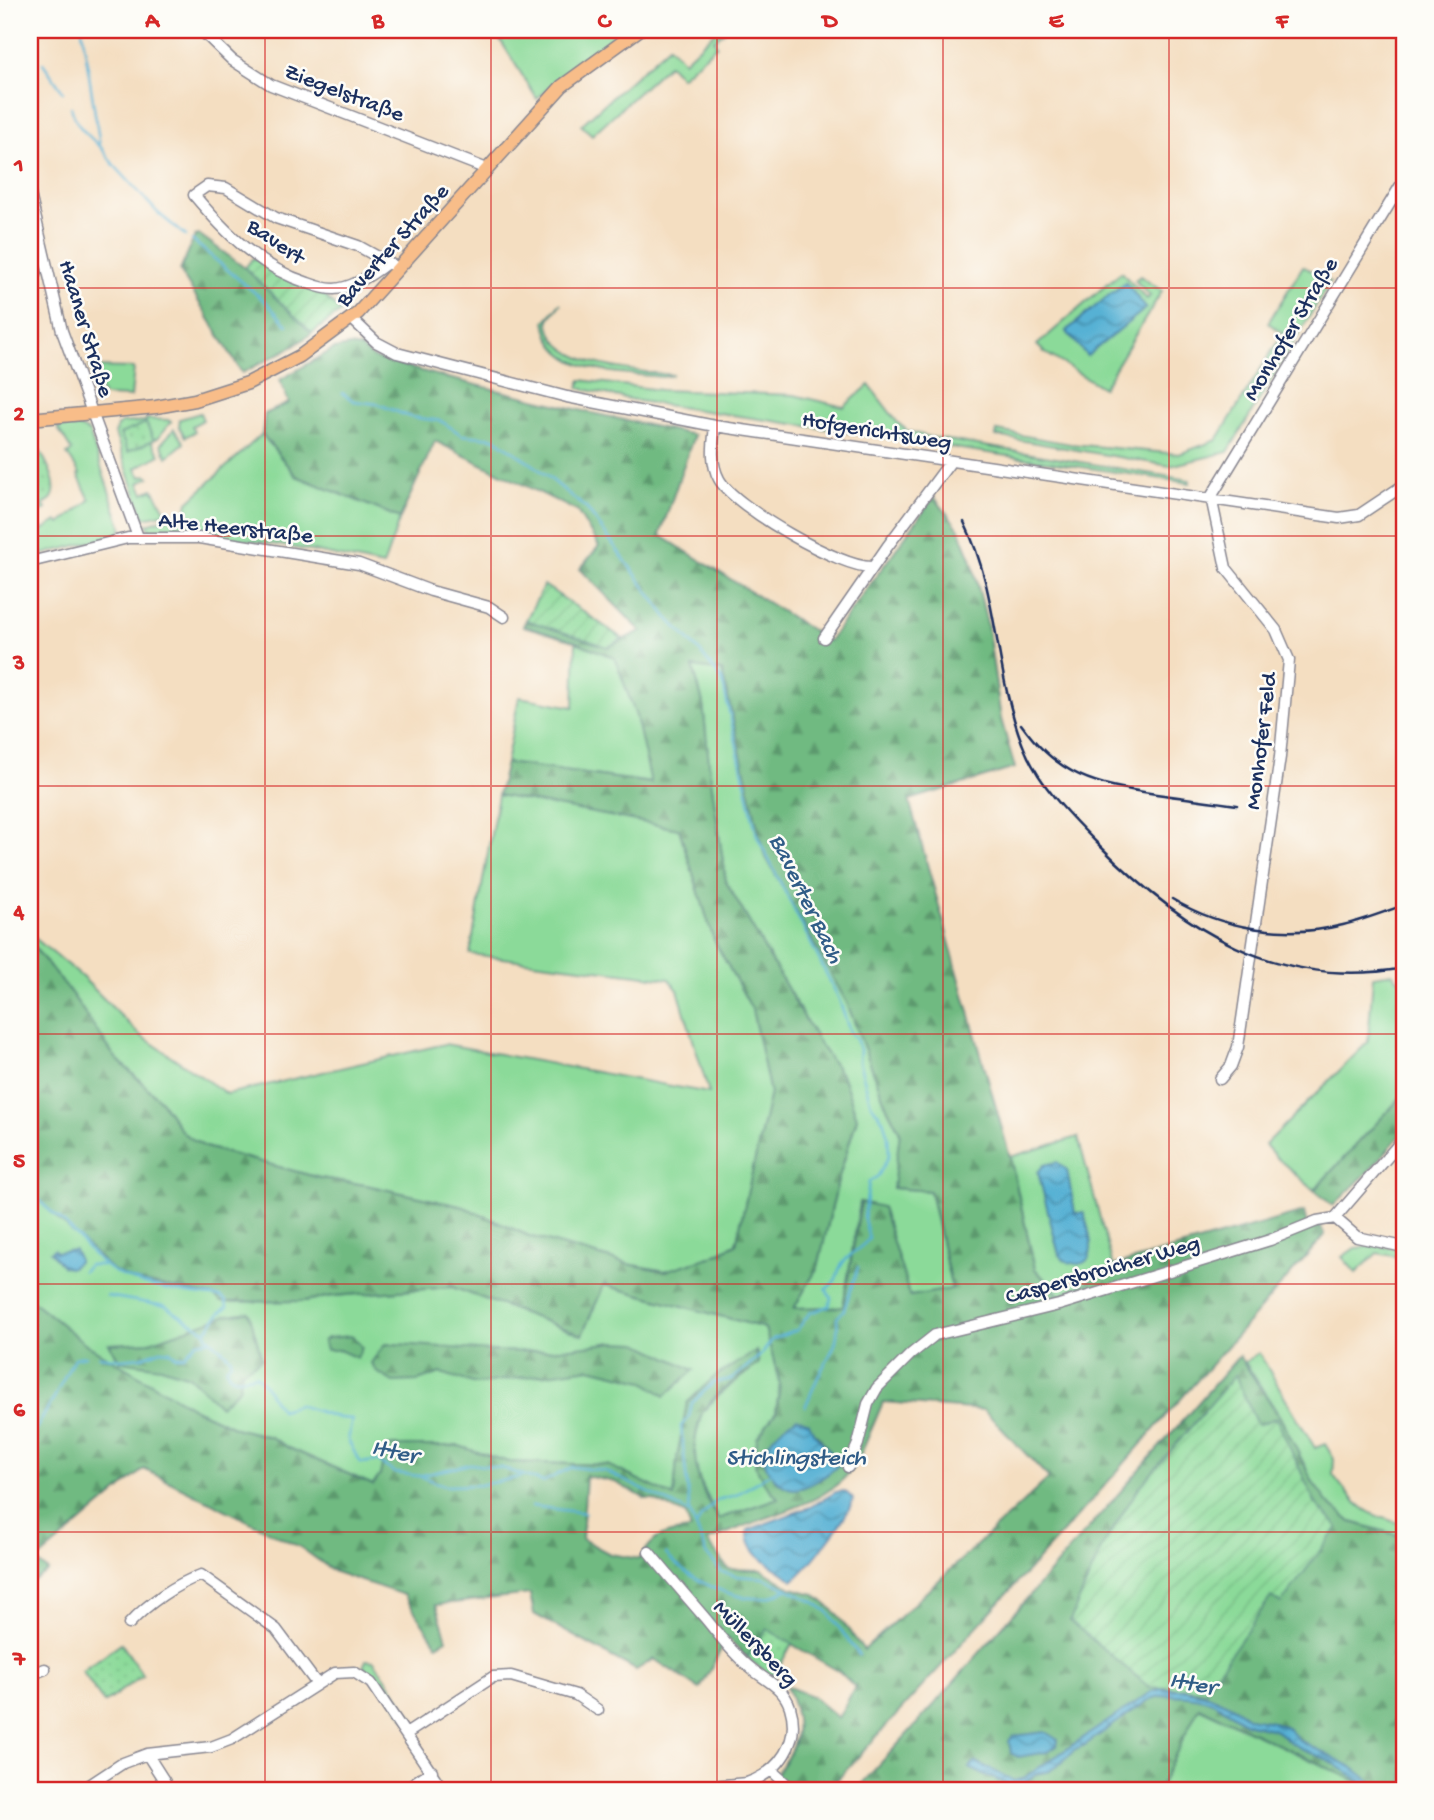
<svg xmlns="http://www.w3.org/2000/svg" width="1434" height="1820" viewBox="0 0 1434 1820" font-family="'Gochi Hand',sans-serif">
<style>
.grass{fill:#8bda99;stroke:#53847c;stroke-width:2}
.forest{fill:url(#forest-firs);stroke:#467470;stroke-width:2;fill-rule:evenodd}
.park{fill:url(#park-dots);stroke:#53847c;stroke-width:2}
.garden{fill:url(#garden-furrows);stroke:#53847c;stroke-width:2}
.water{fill:url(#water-waves);stroke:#387099;stroke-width:2}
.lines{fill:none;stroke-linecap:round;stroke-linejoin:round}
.stream{stroke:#56b1d4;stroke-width:2.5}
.minor-casing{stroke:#888690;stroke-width:13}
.major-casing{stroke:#888690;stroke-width:15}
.minor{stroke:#fff;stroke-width:10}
.major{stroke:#f8bd89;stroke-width:12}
.rail{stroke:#1b2f5e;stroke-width:2.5}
.grid{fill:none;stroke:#d62828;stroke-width:2;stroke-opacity:0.55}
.labels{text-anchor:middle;stroke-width:5;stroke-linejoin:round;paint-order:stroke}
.street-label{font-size:23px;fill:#1b2f5e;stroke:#fdfcf7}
.water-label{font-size:24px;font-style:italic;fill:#305c87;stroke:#fdfcf7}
.neatline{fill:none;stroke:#d62828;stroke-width:2.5}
.grid-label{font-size:23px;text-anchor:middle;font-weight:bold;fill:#d62828}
</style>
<defs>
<pattern id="forest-firs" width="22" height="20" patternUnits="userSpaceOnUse" patternTransform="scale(1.75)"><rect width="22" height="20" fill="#70ba81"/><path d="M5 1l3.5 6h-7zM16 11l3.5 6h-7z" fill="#5b986d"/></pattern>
<pattern id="park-dots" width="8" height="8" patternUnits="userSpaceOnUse" patternTransform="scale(1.75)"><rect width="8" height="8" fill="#8bda99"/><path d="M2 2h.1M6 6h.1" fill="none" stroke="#77bb86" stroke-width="1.8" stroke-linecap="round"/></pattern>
<pattern id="garden-furrows" width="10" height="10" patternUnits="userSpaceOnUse" patternTransform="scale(1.75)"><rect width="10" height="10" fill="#8bda99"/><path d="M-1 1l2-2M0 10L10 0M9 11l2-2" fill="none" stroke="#77bb86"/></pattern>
<pattern id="water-waves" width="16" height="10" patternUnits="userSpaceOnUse" patternTransform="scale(1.75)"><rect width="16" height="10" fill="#56b1d4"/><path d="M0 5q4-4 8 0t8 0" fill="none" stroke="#4690af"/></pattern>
</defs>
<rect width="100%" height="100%" fill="#fdfcf7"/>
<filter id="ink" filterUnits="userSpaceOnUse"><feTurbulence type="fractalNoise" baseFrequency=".0143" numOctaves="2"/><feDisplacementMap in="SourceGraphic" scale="14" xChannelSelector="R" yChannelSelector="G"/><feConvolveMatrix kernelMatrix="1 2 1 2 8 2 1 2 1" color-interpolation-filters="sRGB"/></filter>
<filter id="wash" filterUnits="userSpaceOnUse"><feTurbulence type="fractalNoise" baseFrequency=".00686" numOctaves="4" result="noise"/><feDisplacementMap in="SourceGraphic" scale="28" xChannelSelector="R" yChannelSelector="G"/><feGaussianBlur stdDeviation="1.57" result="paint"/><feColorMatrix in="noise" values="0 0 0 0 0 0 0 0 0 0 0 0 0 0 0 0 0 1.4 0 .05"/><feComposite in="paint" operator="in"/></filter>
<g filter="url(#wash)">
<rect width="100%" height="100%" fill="#f4dec1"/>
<path class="grass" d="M494,30h131l-65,47 -23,22z
M717,30h9l-12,10 3,5 -36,32 -12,-13 -77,71 -11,-10 88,-79 15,15z
M1303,266l27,16 -102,170 -58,14 -174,-30 1,-5 73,13 109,10 38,-14 66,-107 -15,-10z
M1121,272l26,27 3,-3 -15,-16 5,-4 22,15 -59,97 -59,-36 -7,-7z
M561,303c-3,5 -10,12 -12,17 -2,5 2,11 4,16 19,32 85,35 120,39l-10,2c-42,-5 -111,-1 -118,-56z
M89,367l45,1 -3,29 -26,-1 -8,-10z
M581,380l80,10 133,5 50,12 25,-22 29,38 10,8 21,6 261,43v3l-552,-82 -60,-13z
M200,413l3,7 -11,6 3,6 -10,5 -6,-11 1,-7z
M146,419l22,1 3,2 -13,16 -7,3 9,14 -24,13 5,9 4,-2 4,2 -10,6 5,10 9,-4 14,24 -23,5 -29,-84 2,-8 5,-3 24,-2z
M57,427h22l10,5 33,97 -5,6 -77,20 -10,-8v-14l10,-7 3,4 14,-9 3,3 30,-24 -12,-25 2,-1 -13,-20 5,-3z
M174,429l10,14 -17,14 -6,-13z
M262,434l34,42 104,42 -17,48c-77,-17 -154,-32 -233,-35l-3,-7 39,-12 2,-10z
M576,641l39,17 21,58 16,67 -146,-20 13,-66 55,10z
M693,666l29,5 21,88 69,180 35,64 39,102 14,28 -7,55 37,3 22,98 -42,7 -28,-88 -22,-6 -17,105 -49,1 24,-41 21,-90 18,-59 -14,-41 -23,-32 -94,-163 -16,-109 -7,-70z
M498,795l181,34 35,111 38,69 18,84 -34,151 -26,13 -45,14 -37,-7 -99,-28 -65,-29 -98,-22 -46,-7 -115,-31 -22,-14 -22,-32 -46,-44 -44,-64 -41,-51v-8l52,43 58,58 87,59 218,-50 264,49 -31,-103 -9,-11 -199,-25z
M1392,973l12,12v109l-90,96 -38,-33 -11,-12 103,-103 5,-66z
M1078,1137l35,129 -20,14 -33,16 -25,-27 -25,-112z
M30,1192l81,77 21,11 82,16 8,6 83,-1 28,-5 119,-9 130,48 22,-50 161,43 15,56 -4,28 -19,26 8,46 13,14 -60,21 -22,-47 -2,-28 8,-32 20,-20 37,-29 -3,-12 -69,52 -10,56 -3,39 -66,-33 -100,-3 -49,-16 -79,29 -7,10 -84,-37 -19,-11 -32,-8 -43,-20 -108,-64 -57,-46z
M1378,1246l26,4v8l-27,-5 -21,20 -14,-16 13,-9z
M1259,1353l56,95 10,-4 9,15 -1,16c24,31 31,40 71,49v13l-53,-15 -24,-19 -13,-19 -34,-67 -35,-55z
M366,1660l8,1 40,58 -8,1 -31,-46 -12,-7z
M1198,1707l158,74 10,9h-208z"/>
<path class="forest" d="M200,235l45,33 67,65 -18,13 -52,27 -62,-102 15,-35z
M349,346l12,2 13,10 74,20 144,35 102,22 -34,100 169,106 105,-144 25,32 12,29 16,65 14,96 14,49 -106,32 101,357 25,112 25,27 33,-16 20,-14 191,-54 4,17 12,-3 5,9 -248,282 -249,273h-65c5,-8 11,-14 17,-22 22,-29 20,-50 6,-82l26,10 26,22 17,-31 -15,-15 -73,-42 -20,28 -20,-20 -27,51 -46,-30 -18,11 -102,-56 -4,-20 -94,11 11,34 -10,6 -33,-50 -69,-23 -35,-25 -156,-78 -108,92 12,10 -18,12v-284l57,46 108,64 43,20 32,8 19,11 84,37 7,-10 6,-29h73l49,16 100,3 66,32 3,-38 10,-56 26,-25 43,-27 3,12c-19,14 -41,28 -55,47 -4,5 -5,14 -7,20 -7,33 4,62 21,89l60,-21 -13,-14 -10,-19 2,-27 19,-26 4,-28 -15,-56 -161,-43 -22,50 -130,-48 -119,9 -28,5 -83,1 -8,-6 -82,-16 -21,-11 -81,-77v-250l41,51 44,64 46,44 22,32 22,14 115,31 46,7 98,22 65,29 99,28 37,7 45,-14 26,-13 34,-151 -18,-84 -38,-69 -35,-111 -181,-34 8,-32 145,20 -15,-67 -21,-58 -41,-17 -51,-15 3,-6 82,27 33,-16 -61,-62 19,-23 -22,-35 -142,-70 -35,77 -104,-42 -34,-42 3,-20 24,-11 -9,-23 54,-31zM693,667l29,4 42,183 83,149 39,102 14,27 -7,56 37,3 22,98 -42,7 -28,-89 -21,-5 -18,105 -49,1 24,-41 21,-90 18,-59 -14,-41 -23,-32 -94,-163 -16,-109 -7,-70zM883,1402l101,8 65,68 -185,172 -30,-39 -20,-17 -23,-6 -29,-18 -34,-1 -21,-28c17,-7 34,-14 51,-20 37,-14 78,-24 100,-60zM817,1434l22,29c-11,9 -27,24 -42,25 -23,2 -34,-26 -30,-44zM586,1476l29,6 31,17h6l34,16 5,15c-26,3 -37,4 -51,29l-30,-5 -28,-15z
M1404,1094v37l-33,38 -38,37 -19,-16z
M249,1312l13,47 -20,12 -3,18 -19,17 -31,-30 -28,-9 -41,-6 -11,-17 41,-2 77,-27z
M352,1336l10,11 -5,11 -18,-8h-13l-3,-9 4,-3z
M613,1342l25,1 56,27 -29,26 -22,-15 -53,-13 -114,16 -35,-11 -23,8 -25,1 -16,-10 -6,-9 14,-19c40,0 76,6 114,7 39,2 77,-3 114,-9z
M1239,1356l41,61 34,67 14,19 23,19 53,15v253h-38l-10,-9 -157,-74 -41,83h-302l77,-84z"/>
<path class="park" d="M146,423l8,17 -26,12 -8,-18z
M30,435c8,12 32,49 22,63 -1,2 -7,5 -9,7l3,4 -12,7 -4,-3z
M767,1629l25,15 -19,33 -26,-19z
M121,1643l22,32 -39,28 -22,-32z"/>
<path class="garden" d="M253,258l65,32 23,22 -29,21 -67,-65z
M544,585l79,54 -15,8 -82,-27z
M1235,1375l22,50 19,-7 40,86 22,23 -57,76 -10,-6 -66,93 -56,-3 -79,-66 33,-76 35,-56z"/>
<path class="water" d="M1125,282l21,26 -59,48 -21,-25z
M1057,1162l10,8 8,43h9c3,11 7,22 7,34 0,21 -20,21 -32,8l-21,-83 6,-7z
M54,1249l2,3 18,-2 4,8v4l-8,6 -7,-1 -13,-15z
M797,1418l12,5 4,9 27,31c-10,11 -32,26 -47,26 -8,-1 -14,-6 -19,-11 -23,-25 2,-48 23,-60z
M845,1491l8,8c-4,17 -45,70 -60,81 -18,-14 -47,-23 -45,-50l62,-23 26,-15z
M1161,1689h21l23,5 25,11 19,13 24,4 14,5 12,13 53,27 30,23h-12c-14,-12 -28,-22 -44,-31 -11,-5 -25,-9 -35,-16 -6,-5 -10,-10 -17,-13 -9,-3 -18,-3 -27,-7 -10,-4 -18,-11 -27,-17 -18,-11 -56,-15 -73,-5l-62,44 -10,4 -12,13 -14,9 -13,3 -14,12 -14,-1 -39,-17 7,-6 38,19 8,-2 131,-88z
M1045,1732l13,8 -1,6 -10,6 -29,5 -7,-4 -2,-12 4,-5z"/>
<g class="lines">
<path class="stream" d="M82,30l18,116 13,18 45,49 28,23
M43,63l20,29
M71,107c6,22 14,24 28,39
M192,240l74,62 21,23
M342,393l12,8 24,3 32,13 31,4 21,14 32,3 41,28 52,43 80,108 34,36 21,27 35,156 82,163 11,33 6,7 4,11 -1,12 12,42 12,16 5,16 1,20 -11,20 -9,6 -5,37 5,20c-8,9 -22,17 -27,25 -8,13 -1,14 -16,25l5,9 -2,8 -19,7 -13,17 -24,9 -12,16 -29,24 -19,4 -21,20 -3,14 -8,9 9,87
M30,1184c8,22 25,28 39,44 14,14 25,31 42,42 30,18 76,24 110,27l5,4 1,6 -8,7 -13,18 1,4 24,22v4l-5,6c4,15 18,9 30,7 13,11 15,26 25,35l17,-5 41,13 13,1 -4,21 12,23 17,-2 18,12 24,3 51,-12 32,4 41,14 29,-15 33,4 85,42 18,43 14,16 14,4 28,2 50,24 13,9 32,44
M83,1271l6,-6h16
M107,1296l58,10 41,26
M99,1356l22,3 21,-2 19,-7 9,1 6,5h8l13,-14 15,-2
M805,1407c5,-11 9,-21 14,-32 11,-23 21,-29 18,-57l7,-8 14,-43
M30,1439l24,-41 20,-40 11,-2
M419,1476l27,10 34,-1 41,-8
M532,1506l54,7
M696,1527l5,-10 16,-17 19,-5 36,-23
M666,1554c20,25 72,50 104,43 5,-1 11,-5 15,-7"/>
</g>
</g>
<g filter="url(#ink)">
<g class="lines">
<defs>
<path id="minor" d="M201,30l31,30 39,25 216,84
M30,194l32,137 76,206
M387,263c-14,11 -34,25 -53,26 -8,0 -18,-3 -26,-6 -48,-15 -83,-51 -114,-88l13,-9 19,2 50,30 82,28 40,22
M352,319l24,23 21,11 170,44 148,29 624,92 20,-3 45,-30
M715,426c-2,18 -5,36 4,53 15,28 123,90 154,88
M1211,497l15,71 50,62 13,30 -9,97 -42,290 -7,19 -11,13
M1211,497l193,-317
M30,562l98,-24h71l160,26 72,27 58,16 15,10
M824,638l63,-91 64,-86
M1335,1218l22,19 47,10
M848,1467l10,-23 10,-40 9,-16 34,-34 24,-19 124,-30 211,-65 47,-19 18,-3 69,-80
M649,1552c18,22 37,44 56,66 15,18 29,37 48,52 14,11 31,18 37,37 11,35 -11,65 -43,76l-81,7
M129,1624c18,-20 47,-40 72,-49l75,54 41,55
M30,1675l15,-6
M406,1734l87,-57 18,-1 65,19 22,15
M147,1754l23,36
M772,1771l21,19
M82,1790l41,-27 24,-9 64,-7 21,-8 103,-66 19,-1 17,11 72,107
M403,1790l29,-19"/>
<path id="major" d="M30,419l126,-12 39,-7 53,-17 52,-27 58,-43 204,-227 77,-56"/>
</defs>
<use href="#minor" class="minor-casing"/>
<use href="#major" class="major-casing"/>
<use href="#minor" class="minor"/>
<use href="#major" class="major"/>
<path class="rail" d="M964,522c35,71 30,148 58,221 15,40 46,71 76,101 85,86 180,147 306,124
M1021,724c37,52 74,61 135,70 27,4 54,7 81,11
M1172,899c50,30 114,40 171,26 21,-5 41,-13 61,-20"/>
</g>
</g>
<path class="grid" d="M265,30v1760M491,30v1760M717,30v1760M943,30v1760M1169,30v1760M30,288h1374M30,536h1374M30,786h1374M30,1034h1374M30,1284h1374M30,1532h1374"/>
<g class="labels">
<g class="street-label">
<text transform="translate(345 91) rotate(21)" y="8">Ziegelstraße</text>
<text transform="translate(277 240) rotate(34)" y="8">Bavert</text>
<text transform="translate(391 244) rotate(-48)" y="8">Baverter Straße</text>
<text transform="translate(88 328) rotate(73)" y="8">Haaner Straße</text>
<text transform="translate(1289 328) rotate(-59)" y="8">Monhofer Straße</text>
<text transform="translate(877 429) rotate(9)" y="8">Hofgerichtsweg</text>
<text transform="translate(236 526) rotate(6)" y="8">Alte Heerstraße</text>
<text transform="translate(1259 741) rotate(-83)" y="8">Monhofer Feld</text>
<text transform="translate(1102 1268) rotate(-16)" y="8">Caspersbroicher Weg</text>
<text transform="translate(757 1642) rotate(46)" y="8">Müllersberg</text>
</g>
<g class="water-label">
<text transform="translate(808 898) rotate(64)" y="8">Baverter Bach</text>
<text transform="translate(395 1450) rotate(12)" y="8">Itter</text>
<text x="796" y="1464">Stichlingsteich</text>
<text transform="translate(1193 1682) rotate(10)" y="8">Itter</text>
</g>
</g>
<rect width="1434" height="1820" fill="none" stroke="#fdfcf7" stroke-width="77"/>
<rect x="38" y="38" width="1358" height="1744" class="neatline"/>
<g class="grid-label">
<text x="152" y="27">A</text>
<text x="378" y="27">B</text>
<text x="604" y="27">C</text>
<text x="830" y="27">D</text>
<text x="1056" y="27">E</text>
<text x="1282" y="27">F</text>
<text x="19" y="171">1</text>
<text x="19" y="420">2</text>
<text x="19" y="669">3</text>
<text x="19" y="918">4</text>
<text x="19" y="1167">5</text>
<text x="19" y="1416">6</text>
<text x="19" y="1665">7</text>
</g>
</svg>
